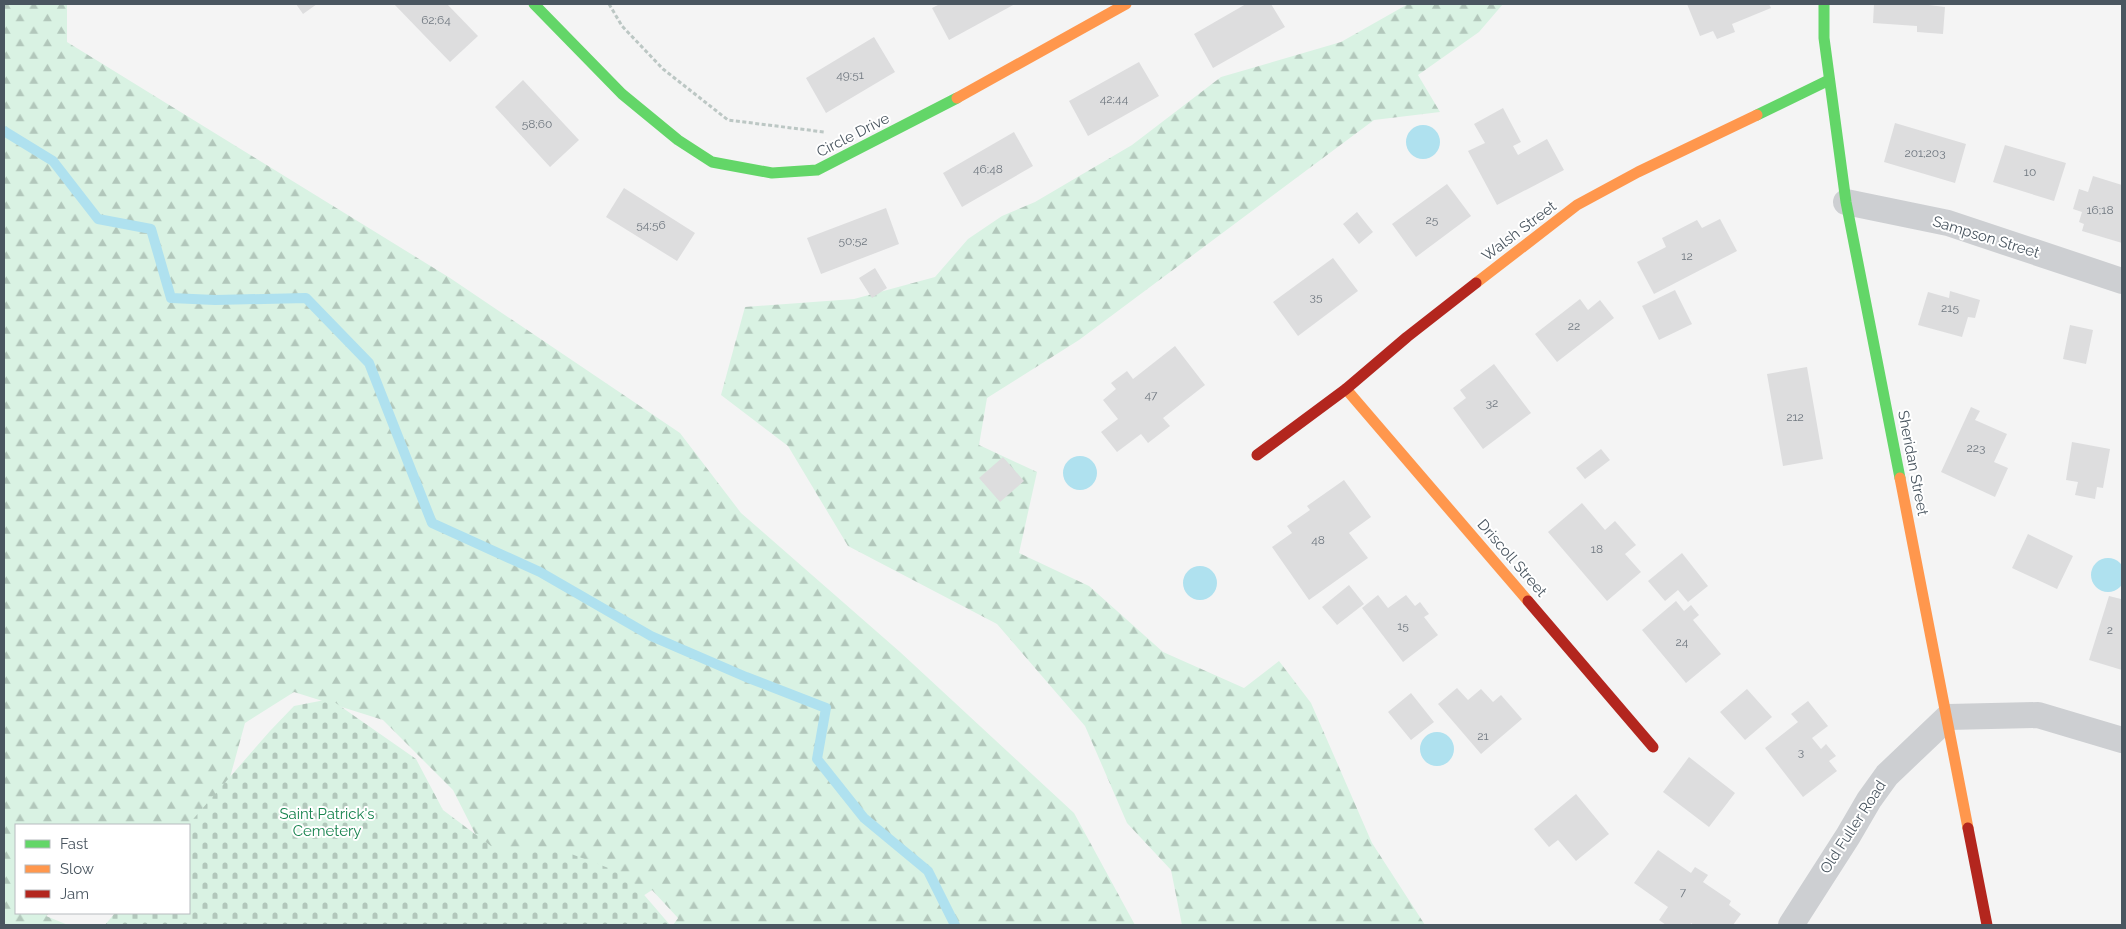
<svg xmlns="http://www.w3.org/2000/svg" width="2126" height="929" viewBox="0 0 2126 929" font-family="Raleway,sans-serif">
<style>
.forest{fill:url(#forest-firs)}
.cemetery{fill:url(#cemetery-stones)}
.water{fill:#afe1ef}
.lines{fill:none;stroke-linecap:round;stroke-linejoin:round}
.stream{stroke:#afe1ef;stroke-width:10}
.building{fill:#ddddde}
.path{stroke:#bcc7c4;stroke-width:3;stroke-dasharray:4 2.5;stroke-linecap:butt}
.street{stroke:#cdcfd2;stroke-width:26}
.fast{stroke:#63d668;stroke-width:11}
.slow{stroke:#ff974d;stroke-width:11}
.jam{stroke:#b3261e;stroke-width:11}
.labels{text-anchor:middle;stroke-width:4;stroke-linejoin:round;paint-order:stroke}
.number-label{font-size:12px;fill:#707880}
.street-label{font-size:15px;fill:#4a5660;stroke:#fff}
.park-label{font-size:15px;fill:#18844f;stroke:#fff}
</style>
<defs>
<pattern id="forest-firs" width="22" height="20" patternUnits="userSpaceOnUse" patternTransform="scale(1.25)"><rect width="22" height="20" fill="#d9f2e3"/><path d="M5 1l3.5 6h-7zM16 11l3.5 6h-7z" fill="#b2c7bb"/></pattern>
<pattern id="cemetery-stones" width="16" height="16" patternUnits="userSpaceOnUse" patternTransform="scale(1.25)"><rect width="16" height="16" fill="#d9f2e3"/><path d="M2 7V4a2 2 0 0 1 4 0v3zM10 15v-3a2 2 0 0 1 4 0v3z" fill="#b2c7bb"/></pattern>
</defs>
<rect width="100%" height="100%" fill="#f4f4f4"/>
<path class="forest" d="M4,4h63v38l383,236 230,155 61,80 159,139 174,161 61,112h-462l5,-7 -26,-28 -53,35 -89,-22 -57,-113 -70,-70 -89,-28 -49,31 -46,167 -10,-65h-173v88h33l-3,3 22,9h-64z
M1408,4h95l-24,28 -61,43 22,37 -66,8 -295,220 -92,58 -8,47 58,27 -18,81 70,33 74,66 81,36 35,-27 32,42 61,140 53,82h-243l-11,-55 -44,-47 -42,-97 -88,-102 -149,-78 -60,-100 -67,-51 24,-88 109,-8 81,-22 33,-38 34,-23 33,-14 97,-57 89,-68 120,-35z"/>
<path class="cemetery" d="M330,699l86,60 27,51 52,39h63l69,26 43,50h-565l10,-12h74l-1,-88 82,-94 24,-25z"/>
<path class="water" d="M1406 142a17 17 0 1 1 34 0a17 17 0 1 1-34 0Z
M1063 473a17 17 0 1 1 34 0a17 17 0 1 1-34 0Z
M2091 575a17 17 0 1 1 34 0a17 17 0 1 1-34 0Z
M1183 583a17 17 0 1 1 34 0a17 17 0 1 1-34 0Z
M1420 749a17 17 0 1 1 34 0a17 17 0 1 1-34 0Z"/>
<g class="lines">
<path class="stream" d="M4,131l49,30 45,58 53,10 20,69 44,2 91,-2 63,65 63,160 108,49 111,64 95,41 80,31 -9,51 47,59 64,53 27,54"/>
</g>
<path class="building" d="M296,4h21l-14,10z
M394,4h53l31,32 -28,26z
M940,4h75l-66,36 -17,-32z
M1246,4h25l14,23 -72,41 -19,-34z
M1687,4h82l2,4 -39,16 3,8 -18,7 -4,-8 -13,5z
M1874,4h47l24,3 -2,27 -26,-2v-6l-44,-3z
M874,37l21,35 -69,41 -20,-35z
M1139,62l20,34 -71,40 -19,-35z
M523,80l56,60 -29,27 -55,-60z
M1503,108l18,34 -8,4 5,9 29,-16 17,31 -67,35 -29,-54 17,-8 -11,-19z
M1895,123l71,21 -11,39 -71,-21z
M1014,132l19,34 -71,41 -19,-34z
M2005,145l61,18 -12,38 -61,-19z
M2093,176l29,9v58l-40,-12 2,-7 -5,-2 3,-10 -9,-3 6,-20 9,3z
M1447,184l24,32 -55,41 -24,-33z
M624,188l71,45 -18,28 -71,-44z
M886,208l13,36 -78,30 -14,-36z
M1357,212l16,20 -14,12 -16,-20z
M1720,219l17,32 -83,43 -17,-32 29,-15 -4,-9 35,-18 5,8z
M1333,258l25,33 -60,45 -25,-34z
M875,268l12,20 -15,10 -13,-20z
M1675,290l17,34 -33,16 -17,-34z
M1950,291l30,9 -5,18 -7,-1 -6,20 -44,-12 10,-33 21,6z
M1580,299l8,11 12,-10 14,18 -57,44 -22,-28z
M2070,325l23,5 -7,34 -23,-5z
M1175,346l30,39 -42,33 7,8 -22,17 -7,-9 -24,18 -16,-20 17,-13 -15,-19 13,-11 -5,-6 16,-12 6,8z
M1494,364l37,49 -48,36 -30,-41 13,-10 -6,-8z
M1807,367l16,92 -40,7 -16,-92z
M1971,407l9,4 -5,9 32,14 -13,28 14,6 -13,29 -54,-25z
M2072,442l38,7 -7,39 -6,-1 -2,12 -20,-4 3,-13 -12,-2z
M1601,449l9,11 -25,19 -9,-11z
M1003,457l21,24 -24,21 -21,-24z
M1344,480l27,37 -22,16 19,25 -59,42 -37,-53 20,-14 -5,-7 23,-16 -3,-4z
M1582,503l23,27 10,-9 21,24 -11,9 16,18 -34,29 -59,-69z
M2028,534l45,22 -16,33 -45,-21z
M1682,553l26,33 -20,16 -10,-12 -13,11 -17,-20z
M1349,585l15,19 -27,21 -15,-18z
M1378,595l10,13 18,-13 9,11 5,-4 9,12 -5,3 14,18 -35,27 -41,-54z
M2109,596l12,3 1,-3v74l-33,-10z
M1676,601l8,10 7,-6 8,10 -6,5 28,34 -35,29 -44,-53z
M1457,688l11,12 13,-11 12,13 8,-7 21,24 -41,35 -43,-50z
M1747,689l25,28 -27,23 -25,-28z
M1411,693l23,29 -23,18 -23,-28z
M1808,701l20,25 -16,12 9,11 5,-5 10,12 -7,5 8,10 -34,26 -38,-49 33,-26 -7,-8z
M1689,757l46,36 -26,34 -46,-35z
M1576,794l33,40 -33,27 -18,-21 -9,7 -15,-18z
M1658,850l33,23 4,-6 13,8 -5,7 28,19 -2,4 12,9 -8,11h-39l-3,-2 -1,2h-24l-7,-5 9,-13 -34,-24z"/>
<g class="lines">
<path class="path" d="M609,4l13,22 41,43 65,51 96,12"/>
<path class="street" d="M1846,202l102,21 174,58
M1791,925l57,-89 21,-36 18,-25 61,-58 90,-2 84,25"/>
<path class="fast" d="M534,4l88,90 56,46 34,22 60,11 45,-3 140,-72
M1824,4v34l22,164 54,276
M1757,115l72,-35"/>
<path class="slow" d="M957,98l169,-94
M1476,283l101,-78 61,-33 119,-57
M1346,389l182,212
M1900,478l68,350"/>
<path class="jam" d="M1257,455l89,-66 61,-52 69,-54
M1528,601l125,146
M1968,828l19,97"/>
</g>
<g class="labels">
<g class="number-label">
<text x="436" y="24">62;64</text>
<text x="850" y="79">49;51</text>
<text x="1114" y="103">42;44</text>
<text x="537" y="128">58;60</text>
<text x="1925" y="157">201;203</text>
<text x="988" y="173">46;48</text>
<text x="2030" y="176">10</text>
<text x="2100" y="214">16;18</text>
<text x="1432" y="224">25</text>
<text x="651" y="229">54;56</text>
<text x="853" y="245">50;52</text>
<text x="1687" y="260">12</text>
<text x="1316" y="301">35</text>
<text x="1950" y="312">215</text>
<text x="1574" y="330">22</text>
<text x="1151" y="399">47</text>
<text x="1492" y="407">32</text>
<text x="1795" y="421">212</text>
<text x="1976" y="452">223</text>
<text x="1318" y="544">48</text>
<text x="1597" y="553">18</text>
<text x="1403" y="630">15</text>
<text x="2110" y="634">2</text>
<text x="1682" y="646">24</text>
<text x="1483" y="740">21</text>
<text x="1801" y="756">3</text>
<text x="1683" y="896">7</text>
</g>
<g class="street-label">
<text transform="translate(853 135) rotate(-27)" y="5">Circle Drive</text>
<text transform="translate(1519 231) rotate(-37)" y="5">Walsh Street</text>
<text transform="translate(1986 237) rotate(17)" y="5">Sampson Street</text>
<text transform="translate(1913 463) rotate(79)" y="5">Sheridan Street</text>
<text transform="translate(1512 558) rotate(49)" y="5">Driscoll Street</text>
<text transform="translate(1853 827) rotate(-57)" y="5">Old Fuller Road</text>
</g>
<g class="park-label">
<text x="327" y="819">Saint Patrick's<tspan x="327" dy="17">Cemetery</tspan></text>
</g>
</g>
<rect width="2126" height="929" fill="none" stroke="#4a5660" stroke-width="10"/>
<rect x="15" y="824" width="175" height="90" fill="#ffffff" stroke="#b7bbbf"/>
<rect x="25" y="840" width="25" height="8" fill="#63d668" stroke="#b7bbbf"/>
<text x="60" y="849" font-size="15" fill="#4a5660">Fast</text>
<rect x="25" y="865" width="25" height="8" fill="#ff974d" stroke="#b7bbbf"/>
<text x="60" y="874" font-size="15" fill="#4a5660">Slow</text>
<rect x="25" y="890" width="25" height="8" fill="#b3261e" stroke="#b7bbbf"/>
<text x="60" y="899" font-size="15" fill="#4a5660">Jam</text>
</svg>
